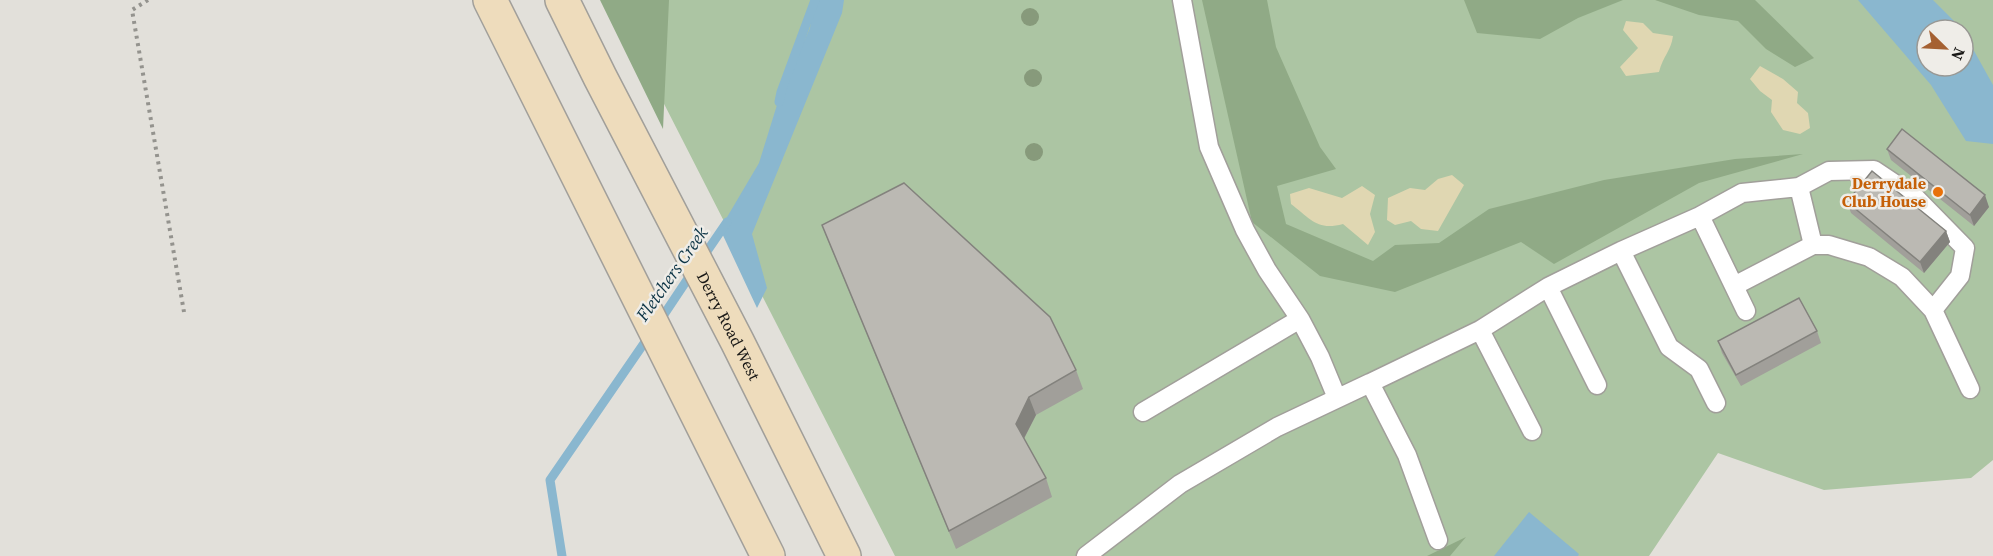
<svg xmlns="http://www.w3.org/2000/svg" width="1993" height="556" viewBox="0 0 1993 556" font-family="'Source Serif 4',serif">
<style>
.green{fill:#acc5a3;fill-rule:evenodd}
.forest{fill:#90aa86}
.sand{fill:#e0d7b2}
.water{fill:#8ab7cf}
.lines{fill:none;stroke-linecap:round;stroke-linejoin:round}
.stream{stroke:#8ab7cf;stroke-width:9}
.lane-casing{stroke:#a19f9a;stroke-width:21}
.secondary-casing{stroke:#a19f9a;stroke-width:36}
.path{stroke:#94938e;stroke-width:4;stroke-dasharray:3 4.5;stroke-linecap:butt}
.lane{stroke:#fff;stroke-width:18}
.secondary{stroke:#eedcbc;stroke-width:33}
.tree{fill:#879a7b}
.wall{fill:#a19f9a}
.shaded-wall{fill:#83827d}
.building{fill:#bbb9b3;stroke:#83827d;stroke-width:1.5}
.food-dot{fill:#e8710a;stroke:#efede8;stroke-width:2}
.labels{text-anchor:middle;stroke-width:5;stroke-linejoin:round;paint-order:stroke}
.food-label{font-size:16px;font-weight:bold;fill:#c56008;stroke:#efede8;text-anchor:end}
.street-label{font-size:16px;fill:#191816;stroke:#efede8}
.water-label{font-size:18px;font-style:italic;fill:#0c3445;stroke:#efede8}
</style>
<rect width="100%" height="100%" fill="#e2e0da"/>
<path class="green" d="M611,0h1382v460l-22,18 -147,12 -106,-37 -69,103h-754zM1927,30h36v36h-36z"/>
<path class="forest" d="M600,0h69l-6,129z
M1202,0h65l9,47 44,100 16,22 -59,17 9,38 87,37 22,-16 44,-2 50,-34 115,-29 131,-21 68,-5 -104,29 -145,81 -33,-22 -126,50 -75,-16 -68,-54z
M1464,0h159l-45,18 -38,21 -63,-6z
M1655,0h100l59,58 -19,9 -29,-18 -28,-28 -39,-6z
M1466,537l-16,19h-23z"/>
<path class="sand" d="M1626,21l17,2 10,10 20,3c-2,15 -10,20 -14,36l-33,4 -6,-9 18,-19 -15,-18z
M1760,66l23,13 15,13 -1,11 11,10 2,15 -10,6 -17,-4 -12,-18 1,-12 -12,-9 -10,-12z
M1452,175l12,10 -26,46 -17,-2 -10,-8 -16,4 -8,-5 1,-22 22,-10 15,2 13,-11z
M1362,186l13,9 -5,19 5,18 -7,13 -25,-21c-26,7 -32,-5 -52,-20l-1,-10 19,-6 33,10z"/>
<path class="water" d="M814,0h30l-2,13 -90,221 15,54 -10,20 -37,-79 39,-66 22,-71 29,-64z
M1858,0h75l29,29 -35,1v36h36v-35l30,54v59l-27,-3 -35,-56z
M1529,512l50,42 -1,2h-84z"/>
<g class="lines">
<path class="stream" d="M779,102l2,-10 34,-92
M701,260l26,-38
M659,322l34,-51
M562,556l-12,-76 99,-144"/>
<defs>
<path id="lane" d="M1182,0l27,147 36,83 22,40 33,49 20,38 17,41
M1799,187l14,58
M1700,216l42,-23 57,-6 30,-16 45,-1 42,28 49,50 -5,28 -27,34 37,79
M1621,251l48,96 30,22 17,34
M1734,286l79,-41h16l40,12 33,20 31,33
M1548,287l49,98
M1480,330l52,101
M1143,412l157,-93
M1438,540l-31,-85 -37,-72 110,-53 68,-43 73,-36 79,-35 46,95
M1086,556l94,-72 97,-57 93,-44"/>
<g id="secondary">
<path d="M490,0l278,556"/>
<path id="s1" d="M562,0l38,77 137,264 107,215"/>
</g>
</defs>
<use href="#lane" class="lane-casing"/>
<use href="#secondary" class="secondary-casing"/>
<path class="path" d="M148,0l-16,10 52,302"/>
<use href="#lane" class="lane"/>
<use href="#secondary" class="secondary"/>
</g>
<g class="tree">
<circle cx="1030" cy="17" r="9"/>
<circle cx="1033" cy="78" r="9"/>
<circle cx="1034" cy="152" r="9"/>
</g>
<path class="wall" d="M1887,149l102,58 -15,19 -83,-66z
M1847,202l99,29 4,11 -26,31 -73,-60z
M822,225l254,145 7,19 -47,26 -12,24 22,39 6,19 -96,52 -127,-306z
M1817,331l4,12 -80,43 -19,-33 -4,-12z"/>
<path class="shaded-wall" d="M1985,195l4,12 -15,19 -4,-11z
M1946,231l4,11 -26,31 -4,-11z
M1029,397l7,18 -14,27 -6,-18z"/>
<path class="building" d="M1902,129l83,66 -15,20 -83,-66z
M1872,171l74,60 -26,31 -73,-60z
M904,183l146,134 26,53 -47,27 -13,27 30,54 -97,53 -127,-306z
M1799,298l18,33 -81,44 -18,-34z"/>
<circle class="food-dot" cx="1938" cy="192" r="6"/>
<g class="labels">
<g class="food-label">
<text x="1926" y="189">Derrydale<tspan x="1926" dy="18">Club House</tspan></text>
</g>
<g class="street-label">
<text dy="6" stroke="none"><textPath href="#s1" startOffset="366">Derry Road West</textPath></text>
</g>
<g class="water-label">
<text transform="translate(672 274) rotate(-55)" y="6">Fletchers Creek</text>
</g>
</g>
<g transform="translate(1945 48) rotate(114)"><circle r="28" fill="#efede8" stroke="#999894" stroke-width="1.5"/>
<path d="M0-4.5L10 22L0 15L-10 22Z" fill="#a56132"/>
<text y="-9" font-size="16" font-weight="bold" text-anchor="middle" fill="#191816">N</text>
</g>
</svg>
